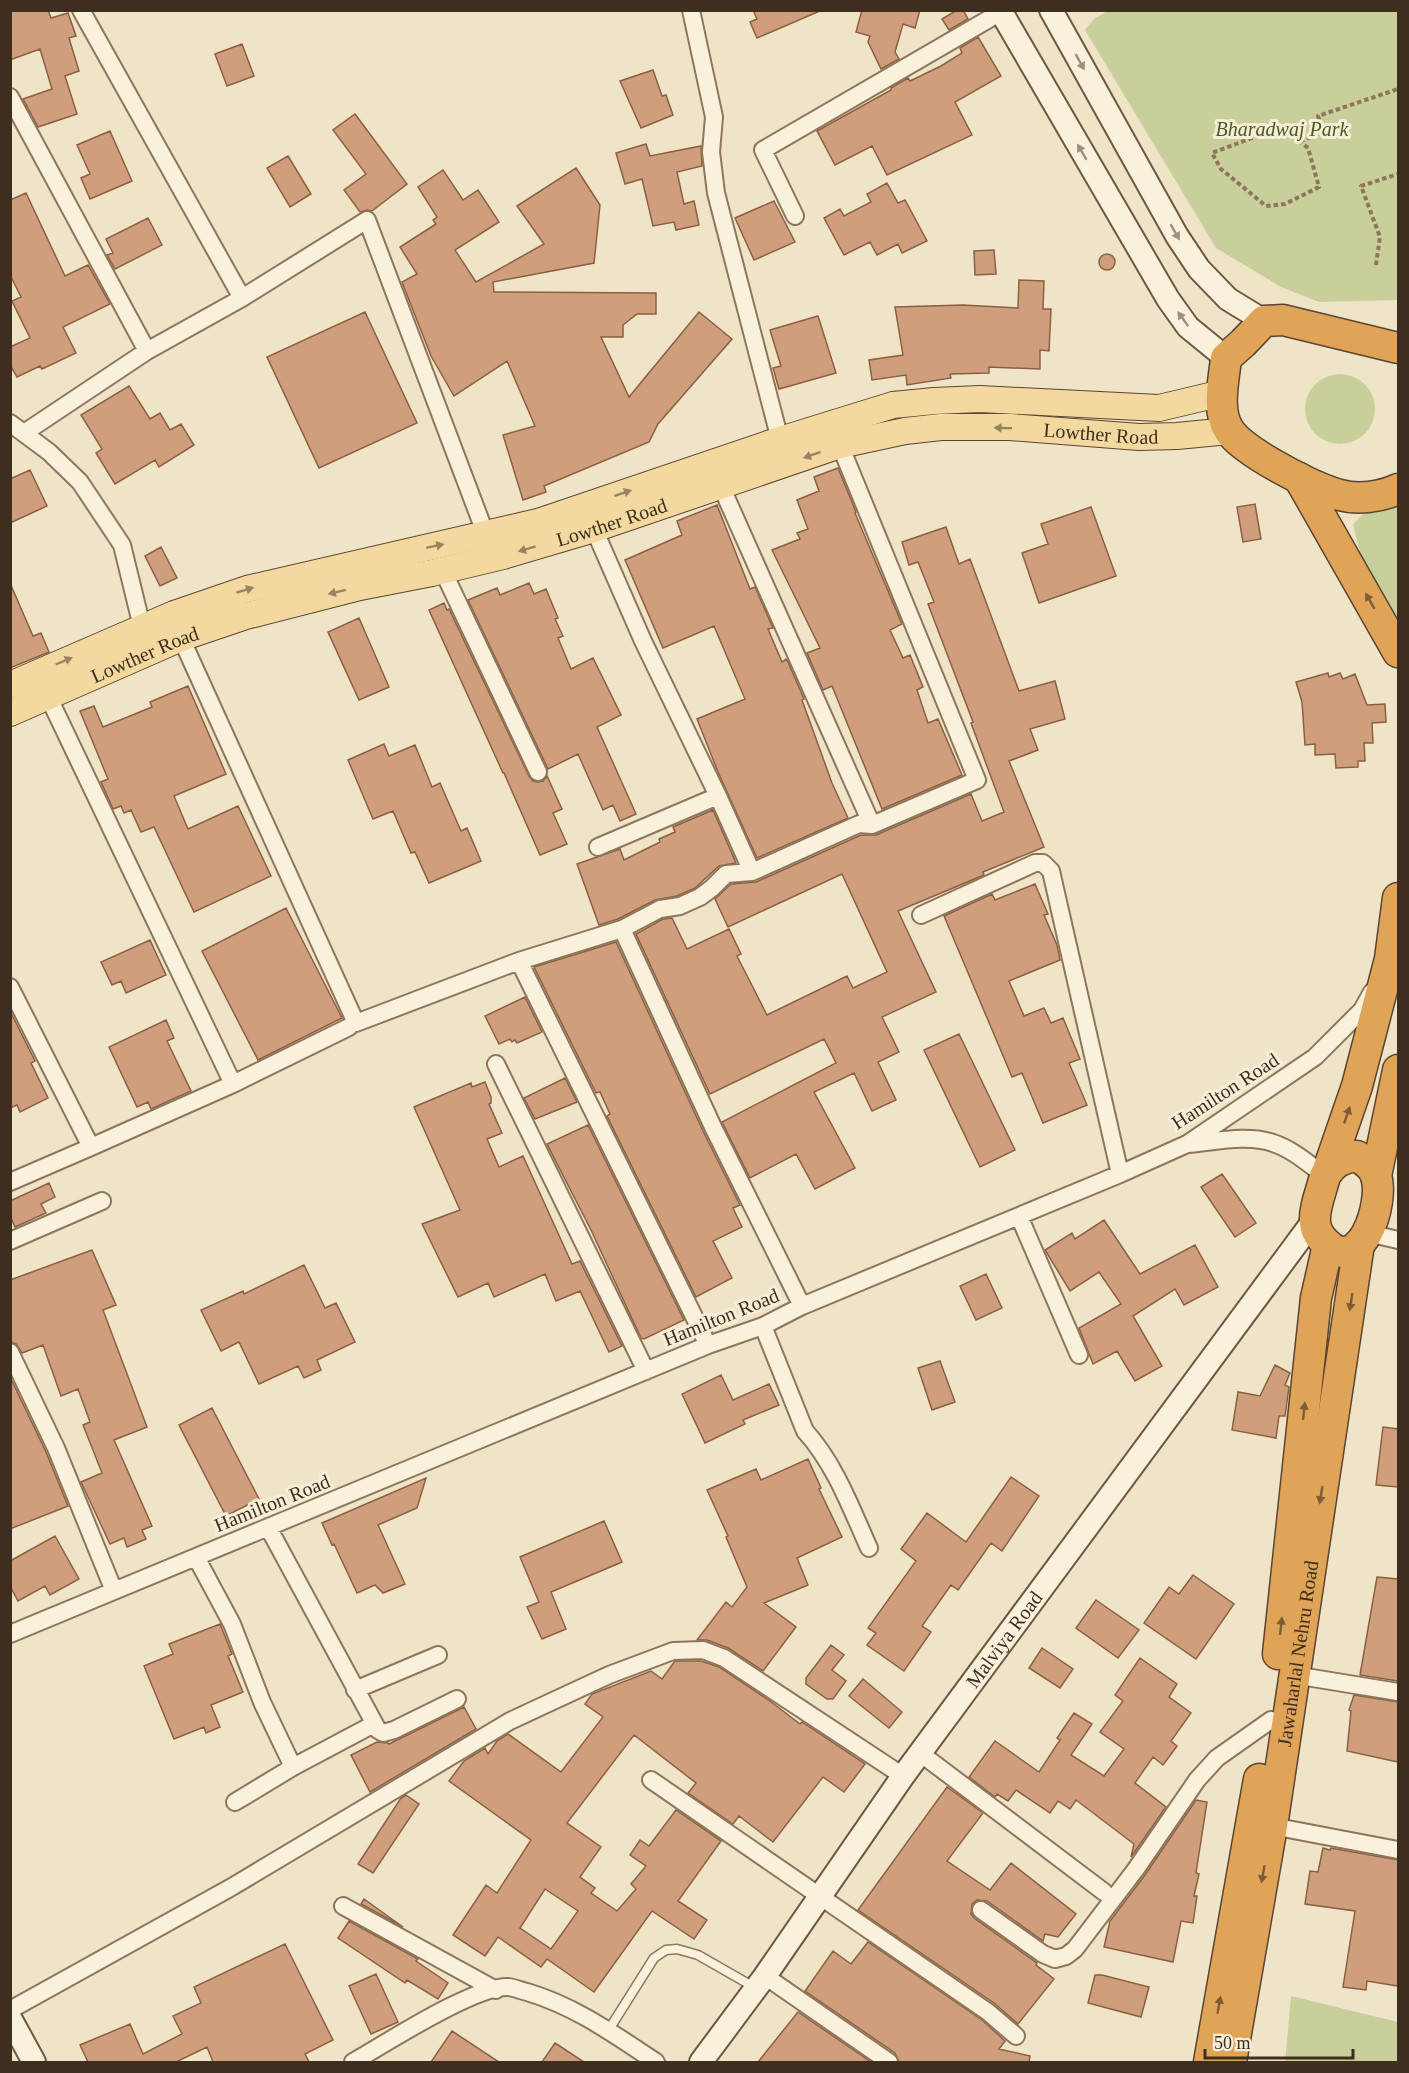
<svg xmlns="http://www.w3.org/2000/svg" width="1409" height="2073" viewBox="0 0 1409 2073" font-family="Georgia,serif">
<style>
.green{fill:#c9cf9b}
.building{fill:#cf9f7d;stroke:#8d5f41;stroke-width:1.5;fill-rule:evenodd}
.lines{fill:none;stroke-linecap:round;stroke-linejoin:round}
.lane-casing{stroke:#8d765c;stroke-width:11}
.street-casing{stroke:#8d765c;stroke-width:20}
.secondary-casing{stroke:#6f573f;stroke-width:26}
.primary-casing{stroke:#5b4430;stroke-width:28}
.highway-casing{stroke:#5b4430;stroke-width:33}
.path{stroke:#8d765c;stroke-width:4;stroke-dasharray:4.5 3;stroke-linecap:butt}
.lane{stroke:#faf1dc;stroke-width:8}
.street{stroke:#faf1dc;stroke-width:16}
.secondary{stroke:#faf1dc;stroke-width:22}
.primary{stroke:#f3d9a0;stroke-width:26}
.highway{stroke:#e0a458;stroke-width:30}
.oneway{fill:#9c907e}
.oneway2{fill:#988460}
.oneway3{fill:#7e5d36}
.labels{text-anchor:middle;stroke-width:6;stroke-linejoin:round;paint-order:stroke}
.park-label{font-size:20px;font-style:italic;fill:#4d5a26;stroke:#f7eed8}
.street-label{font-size:20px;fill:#3d2e20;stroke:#f7eed8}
</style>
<rect width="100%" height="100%" fill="#f0e4c8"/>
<path class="green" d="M1109,10l289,1v289l-79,2 -38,-15 -65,-39 -131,-218 9,-11z
M1305 409a35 35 0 1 1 70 0a35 35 0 1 1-70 0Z
M1398,495v126l-35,-57 -10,-39c13,-17 27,-22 45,-30z
M1291,1996l107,26v40h-113z"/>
<path class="building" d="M10,10h38l3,8 17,-5 8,23 -7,2 10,33 -14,5 12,38 -39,13 -15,-28 29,-10 -12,-40 -30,11z
M753,10h67v1l-63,27 -7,-16 7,-3z
M862,10h58l-5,18 -12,-4 -8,28 4,7 -18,10 -13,-27 2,-6 -14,-4z
M957,10h6l5,9 -19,11 -7,-11z
M978,37l23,39 -46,26 17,33 -85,40 -15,-29 -37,19 -18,-34 74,-41v-2l17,-10 2,3 31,-15 21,-13 -2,-5z
M242,44l12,32 -27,10 -12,-32z
M653,70l9,26 4,-1 7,20 -32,13 -21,-47z
M355,114l52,70 -35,27 -5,-1 -7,2 -16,-22 22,-16 -33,-44z
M110,131l22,50 -42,18 -9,-21 9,-4 -13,-29z
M646,144l4,12 51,-10 1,20 -25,6 7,32 10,-3 5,24 -23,5 -2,-8 -21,4 -11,-47 -17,5 -9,-31z
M288,156l23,38 -21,13 -23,-39z
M576,168l24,37 -6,58 -101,19 1,10 162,1v21h-19l-14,11v12h-22l28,60 70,-85 33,27 -74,85 -9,18 -105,44 2,6 -23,8 -20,-65 32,-9 -28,-65 -53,35 -23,-40 -29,-74 15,-8 -17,-27 36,-23 -3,-4 4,-3 -19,-30 25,-17 20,30 15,-10 21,32 -44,28 21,32 68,-38 -27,-38z
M887,183l11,20 7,-3 22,41 -25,12 -4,-9 -21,11 -7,-13 -26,13 -20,-37 16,-9 4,7 27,-14 -4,-8z
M26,193l39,83 23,-11 22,39 -47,23 13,26 -34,16 -2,-3 -23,11 -7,-12v-18l20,-9 -18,-37 9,-4 -11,-22v-75z
M774,201l21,41 -41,18 -19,-42z
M148,218l14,27 -47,24 -8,-14 6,-2 -7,-14z
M994,250l2,24 -21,1 -1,-24z
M1099 262a8 8 0 1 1 16 0a8 8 0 1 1-16 0Z
M1019,280l25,1 -1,28h8l-2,42 -9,-1v19l-51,-2v6l-39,1 1,4 -44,7 -1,-10 -34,5 -3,-20 34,-5 -8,-48 68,-2 55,3z
M365,312l52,111 -98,45 -52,-111z
M818,316l18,57 -57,16 -6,-21 8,-2 -11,-36z
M129,386l21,33 10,-6 10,17 11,-6 13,21 -35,22 -4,-7 -40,24 -19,-31 6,-4 -21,-34z
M838,468l18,44 -1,1 47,111 -12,6 13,28 7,-3 13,32 -6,3 11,33 10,-4 24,56 -80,34 -50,-123 -9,4 -16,-37 13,-5 -48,-98 28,-11 -3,-6 11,-4 -11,-29 22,-9 -5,-14z
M30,470l17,36 -37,17v-44z
M1255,504l6,35 -18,3 -6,-35z
M717,505l33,84 5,-2 18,41 -5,1 14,33 4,-3 2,3 16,37 -2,1 30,83 16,35 -91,40 -39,-86 -21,-53 48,-20 -31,-73 -51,22 -38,-88 57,-25 -5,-14z
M1091,507l25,69 -77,27 -17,-50 26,-9 -7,-20z
M946,527l13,37 11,-5 49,132 36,-10 10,38 -35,10 8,21 -29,11 35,86 -61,25 1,3 -86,36 38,81 -54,25 17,35 -21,10 18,38 -24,11 -18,-38 -40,19 41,76 -40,21 -19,-35 -46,24 -28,-56 114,-59 -12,-24 -114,55 -74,-160 27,-15 9,-1 15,31 42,-20 12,25 -4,2 30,59 80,-39 6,12 34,-16 -45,-98 -114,53 -13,-28 16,-15 25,-2 105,-47h15l95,-41 11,27 22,-9 -33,-89 2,-1 -45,-118 6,-2 -16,-40 -9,3 -7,-23z
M161,547l16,31 -17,8 -15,-30z
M10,583l23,53 8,-3 8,19 -39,16z
M529,583l5,11 12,-5 12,29 -3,1 8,17 -5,2 13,31 22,-11 28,57 -24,12 39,87 -16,7 -7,-16 -10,5 -25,-56 -30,15 -80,-169 29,-12 3,7z
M444,603l3,7 2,-1 80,167 4,5 5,1 5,-1 4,-5 15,33 -9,4 14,31 -27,11 -36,-82h-1l-74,-163z
M359,618l30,69 -30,13 -31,-68z
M1328,673l1,4 11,-4 3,6 12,-5 12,31 18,-1 1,18 -14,1 1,20h-9l1,18h-7v6l-22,1 -1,-14 -20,1v-11l-10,1 -3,-43 -6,-20z
M188,686l38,88 -52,22 14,33 50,-23 33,70 -77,36 -40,-85 -13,5 -10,-22 -7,3 -3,-7 -8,3 -12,-27 7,-3 -28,-68 14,-5 9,21 49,-20 -2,-5z
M384,744l5,12 26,-11 17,42 8,-4 21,48 6,-3 14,33 -52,22 -14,-31 -4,1 -18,-42 -20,8 -25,-59z
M713,810l23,53 -17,3 -24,22 -18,8 -22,4 -37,19 -19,6 -22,-61 43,-15 4,11 36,-18 -1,-3 16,-7 -2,-5z
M1035,884l13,30 -4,1 13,30 3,15 -51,21 15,35 20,-8 7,15 12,-5 17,41 -11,4 18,42 -44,18 -21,-50 -10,4 -68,-161 48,-22 3,6z
M286,908l56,110 -84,42 -56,-109z
M150,940l16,35 -40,18 -5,-12 -9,4 -11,-23z
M616,942l87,189 37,74 -7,3 9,19 -29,14 19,37 -36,19 -89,-181 3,-2 -10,-22 -4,1 -62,-126z
M525,997l17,35 -25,11 -2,-3 -3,2 -2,-3 -11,5 -14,-28z
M10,1011l25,50 -4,2 17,35 -28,14 -3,-7 -7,3z
M166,1020l8,18 -7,3 24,50 -40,18 -3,-7 -11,5 -28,-60z
M959,1034l56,116 -35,17 -56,-117z
M565,1078l12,24 -42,17 -11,-21z
M485,1082l6,15v6l-2,1 13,29 -15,6 12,28 24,-11 49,108 8,-3 42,85 -13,6 -29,-61 -24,10 -11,-27 -51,23 -6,-14 -30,14 -36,-73 38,-14 -46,-103 57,-24 1,4z
M588,1125l96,195 -40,19 -3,-1 -50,-108 -44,-86z
M1222,1174l34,49 -21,14 -34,-50z
M49,1183l6,14 -14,7 5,9 -31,14 -5,-11v-15z
M1104,1220l36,54 55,-29 23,42 -34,18 -9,-16 -42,27 29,50 -27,15 -18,-30 -24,13 -14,-36 42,-24 -22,-32 -29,19 -25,-41 27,-17 3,6z
M92,1250l24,55 -13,5 44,117 -33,13 38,86 -10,4 4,9 -19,8 -3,-9 -14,6 -29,-62 21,-9 -19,-48 7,-3 -12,-33 -17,7 -18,-51 -21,8 -6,-9 -6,-2v-62z
M304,1265l21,43 11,-5 19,39 -38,18 4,10 -17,8 -6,-12 -39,18 -20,-42 -18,9 -20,-41 42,-19 1,3z
M986,1274l16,34 -26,12 -16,-34z
M940,1361l15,41 -23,8 -14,-42z
M1275,1365l15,8 -5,12 4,2 -4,29h-6l-3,22 -44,-8 6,-38 22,4z
M721,1375l12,25 36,-16 10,21 -36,15 2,4 -40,19 -23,-49z
M10,1377l36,75 22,54 -58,23z
M212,1408l47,91 -33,17 -47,-91z
M1383,1427l15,2v58l-22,-2z
M808,1459l13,29 -2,1 23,48 -45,21 11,27 -44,18 32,24 -33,44 -35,-23 -21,-8h-10l29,-38 6,5 15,-20 -21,-50 2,-1 -21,-46 49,-21 5,11z
M1011,1477l28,19 -37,55 -11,-8 -33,47 -7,-5 -29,41 9,6 -27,39 -37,-26 9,-12 -8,-5 48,-67 -15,-12 26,-36 39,29z
M426,1478l-9,30 -39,17 27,59 -22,9 -8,-8 -18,8 -23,-49 -2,1 -10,-22z
M604,1521l18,41 -71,30 15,37 -24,10 -15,-32 12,-5 -19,-45z
M55,1536l24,43 -29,16 -5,-9 -27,15 -8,-15v-25z
M1193,1575l41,29 -38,55 -52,-36 25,-36 10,7z
M1377,1577l21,2v102l-38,-6z
M1096,1600l43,30 -21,28 -42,-30z
M220,1624l12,30 -4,2 15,36 -32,13 9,22 -14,6 -2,-6 -30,12 -30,-73 29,-12 -4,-10z
M831,1645l13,10 -12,15 14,11 -13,18h-6l-21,-15v-6z
M1042,1648l31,21 -13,19 -31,-20z
M1140,1658l37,26 -8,13 22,16 -20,28 6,5 -14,19 -10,-8 -18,26 31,24 -35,50 3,-13 -58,-44 -6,9 -12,-8 -8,12 -34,-23 -8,11 -11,-7 -2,3 -26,-20 26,-36 44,31 21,-32 -3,-2 17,-25 18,11 -21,31 33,21 20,-27 -24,-17 23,-31 -8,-6z
M675,1661h26l18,6 51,34 30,23 2,-2 63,42 -21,28 -21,-15 -50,65 -34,-26 -6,8 -45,-31 8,-10 -62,-48 -67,88 34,24 -21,30 15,11 -4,5 26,18 19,-22 -5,-5 15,-18 -16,-11 10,-15 9,6 27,-36 45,31 -43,60 29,19 -13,19 -42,-28 -58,81 -47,-33 -6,8 -43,-30 -13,19 -32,-21 33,-50 11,8 34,-53 -82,-59 15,-20 21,-13 3,6 9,-13 11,-7 53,38 42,-55 -18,-13 7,-10 59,-23 11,8zM545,1889l33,22 -27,38 -31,-21z
M863,1679l39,33 -13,16 -40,-32z
M1354,1695l44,7v60l-51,-11 4,-40 -2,-1z
M464,1707l12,22 -106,63 -19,-37 26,-13 11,1 1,1z
M947,1787l36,26 -36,48 43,29 21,-27 65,51 -18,23 -13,-3 -2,7 -56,-40 -10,-1 -5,4 -1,10 3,4 63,45 -1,2 18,14 -36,45 -24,-21 -136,-93z
M406,1795l13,9 -46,69 -15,-9 43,-66z
M1196,1800l11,2 -11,71 3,1 -5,22h3l-4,27 -12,-2 -8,41 -69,-15 6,-26 35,-46z
M1323,1848l7,2 1,-2 67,12v126l-31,-5 -1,9 -23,-3 12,-76 -50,-7 5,-33 8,1z
M364,1899l39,28 -42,-23z
M349,1921l69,38 -2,2 32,22 -10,16 -31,-19 -2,3 -67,-45z
M868,1942l114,78 23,21 -6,8 31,7 -1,6h-130l-4,-9 -90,-62 28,-40 18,13z
M285,1944l48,96 -28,14 4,8h-96l-6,-15 -31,15h-88l-8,-17 50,-21 13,30 39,-20 -9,-18 28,-13 -7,-16z
M376,1974l22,48 -27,12 -22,-48z
M1095,1975h7l47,12 -8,30 -53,-14z
M798,2012l73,50h-113z
M452,2031l47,31h-68z
M555,2043l29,19h-42z"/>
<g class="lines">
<defs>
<path id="lane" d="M608,2031l46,-73 12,-8 11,-1 21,6 56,32"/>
<path id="street" d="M81,10l161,288
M691,10l23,107 -3,35 5,41 64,247
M10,97l137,254
M795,216l-32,-66 238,-138
M10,423l39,29 31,30 42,63 20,82
M24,433l123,-82 95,-53 125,-78 119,315
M721,486l151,339
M594,529l49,112 75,155 34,76
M443,571l95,201
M181,638l175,385 163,-62 103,-32 38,-20 20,-3 20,-9 12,-9 14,-14 26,-2 107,-48 13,1 105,-45 -137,-335
M48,696l185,388 116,-57
M598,847l120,-51
M921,915l114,-52h8l8,8 69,303
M622,929l91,198 89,179
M519,961l189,384
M10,987l81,160 142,-63
M496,1064l150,307
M1188,1144c26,-2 59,-10 85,-1 19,6 36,21 52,33
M10,1182l81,-35
M1019,1216l60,139
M1368,1233l30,7
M10,1241l92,-40
M763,1326l42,105c30,33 46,77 64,117
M10,1352l46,96 58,143
M268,1527l110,203 5,3 11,-3 63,-31
M196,1557l36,67 30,78 31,65 81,-43
M10,1634l698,-289 55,-19 39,-20 318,-132 67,-30 128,-87 47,-47 10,-18
M1294,1675l104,17
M355,1690l83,-35
M920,1753l184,139
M651,1780l337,232 28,24
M235,1802l58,-35
M1272,1826l126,24
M343,1906l153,84
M981,1910l62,44 12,5 11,-3 9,-7 61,-80 61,-89 20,-22 54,-38
M765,1976l124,86
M10,2010l220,-122 280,-167 99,-46 64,-24 30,-1 21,8 179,118
M353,2062c32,-18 122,-77 156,-75 6,1 13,4 18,5 48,14 88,43 129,70"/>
<g id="secondary">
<path d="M1000,10l168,289 20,28 38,31"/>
<path d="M1051,10l126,226 22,33 29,30 36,22"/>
<path d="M10,2018l24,44"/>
<path id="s1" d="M701,2062l64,-86 138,-200 411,-556"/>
</g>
<g id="primary">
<path d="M10,685l164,-71 73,-25 291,-67 242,-82 113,-35 41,-4 46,-2 179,9 63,-15"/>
<path id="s2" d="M10,713l171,-75 65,-22 114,-29 72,-14 71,-17 91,-27 246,-84 65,-14 36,-4h69l129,10 38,-1 52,-5"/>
</g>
<g id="highway">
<path d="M1398,348l-115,-28 -19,1 -21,22 -17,15c-2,22 -10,52 3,72 14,22 85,58 111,65 18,5 41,2 58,-6"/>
<path d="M1299,478l99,174"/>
<path d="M1357,1156c8,5 16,10 19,20 9,27 -16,103 -51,66 -6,-6 -10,-12 -10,-21 -1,-13 7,-32 10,-45 7,-13 19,-19 32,-20z"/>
<path d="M1328,1170l29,-84 33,-127 8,-61"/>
<path d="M1376,1176l22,-106"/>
<path d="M1278,1654l38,-356 12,-53"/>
<path d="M1209,2062l50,-283"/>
<path id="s3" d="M1231,2062l41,-236 87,-582"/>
</g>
</defs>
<use href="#lane" class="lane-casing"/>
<use href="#street" class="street-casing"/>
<use href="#secondary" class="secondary-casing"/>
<use href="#primary" class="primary-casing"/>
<use href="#highway" class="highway-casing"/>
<path class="path" d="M1287,131l21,17 11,39 -34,17 -19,2 -45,-37 -9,-16 48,-18z
M1300,142l23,-11 -5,-15 80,-27
M1376,265l4,-28 -19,-51 37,-12"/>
<use href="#lane" class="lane"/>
<use href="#street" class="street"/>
<use href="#secondary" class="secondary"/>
<use href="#primary" class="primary"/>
<use href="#highway" class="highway"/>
</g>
<defs><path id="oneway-solid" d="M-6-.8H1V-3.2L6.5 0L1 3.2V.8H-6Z" transform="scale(1.5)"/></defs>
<g class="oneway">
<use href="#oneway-solid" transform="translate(1080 62) rotate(61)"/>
<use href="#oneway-solid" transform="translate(1082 152) rotate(-120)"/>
<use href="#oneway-solid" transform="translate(1175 232) rotate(60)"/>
<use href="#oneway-solid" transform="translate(1183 319) rotate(-126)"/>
</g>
<g class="oneway2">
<use href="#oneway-solid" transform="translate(1003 428) rotate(-179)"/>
<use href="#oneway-solid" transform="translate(812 455) rotate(161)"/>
<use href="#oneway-solid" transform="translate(623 493) rotate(-18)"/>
<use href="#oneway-solid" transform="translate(435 546) rotate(-12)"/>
<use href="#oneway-solid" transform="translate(527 549) rotate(163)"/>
<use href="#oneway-solid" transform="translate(245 590) rotate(-17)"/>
<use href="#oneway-solid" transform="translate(337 592) rotate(166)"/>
<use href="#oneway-solid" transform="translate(64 661) rotate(-23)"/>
</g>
<g class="oneway3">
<use href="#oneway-solid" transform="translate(1370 601) rotate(-120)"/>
<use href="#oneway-solid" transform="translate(1347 1115) rotate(-71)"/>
<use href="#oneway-solid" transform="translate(1351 1302) rotate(99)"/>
<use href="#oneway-solid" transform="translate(1304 1411) rotate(-84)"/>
<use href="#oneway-solid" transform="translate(1321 1495) rotate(99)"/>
<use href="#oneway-solid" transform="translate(1281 1626) rotate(-84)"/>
<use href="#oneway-solid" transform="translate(1263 1874) rotate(100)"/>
<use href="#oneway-solid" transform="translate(1219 2005) rotate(-80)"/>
</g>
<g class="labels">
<g class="park-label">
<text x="1282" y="136">Bharadwaj Park</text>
</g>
<g class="street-label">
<text dy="7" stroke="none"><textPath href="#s2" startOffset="1137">Lowther Road</textPath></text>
<text dy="7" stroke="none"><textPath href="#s2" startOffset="633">Lowther Road</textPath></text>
<text dy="7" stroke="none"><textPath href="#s2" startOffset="147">Lowther Road</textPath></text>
<text transform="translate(1225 1091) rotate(-33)" y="7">Hamilton Road</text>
<text transform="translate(721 1317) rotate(-22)" y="7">Hamilton Road</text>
<text transform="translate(272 1503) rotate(-22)" y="7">Hamilton Road</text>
<text dy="7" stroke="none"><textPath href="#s1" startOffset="520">Malviya Road</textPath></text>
<text dy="7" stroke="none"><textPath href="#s3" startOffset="414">Jawaharlal Nehru Road</textPath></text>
</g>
</g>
<rect width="1409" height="2073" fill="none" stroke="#3d2e20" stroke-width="24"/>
<path d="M1205 2049v9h148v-9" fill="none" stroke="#3d2e20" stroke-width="3"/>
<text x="1214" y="2049" font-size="18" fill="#3d2e20" stroke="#f7eed8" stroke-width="4.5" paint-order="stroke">50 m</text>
</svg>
